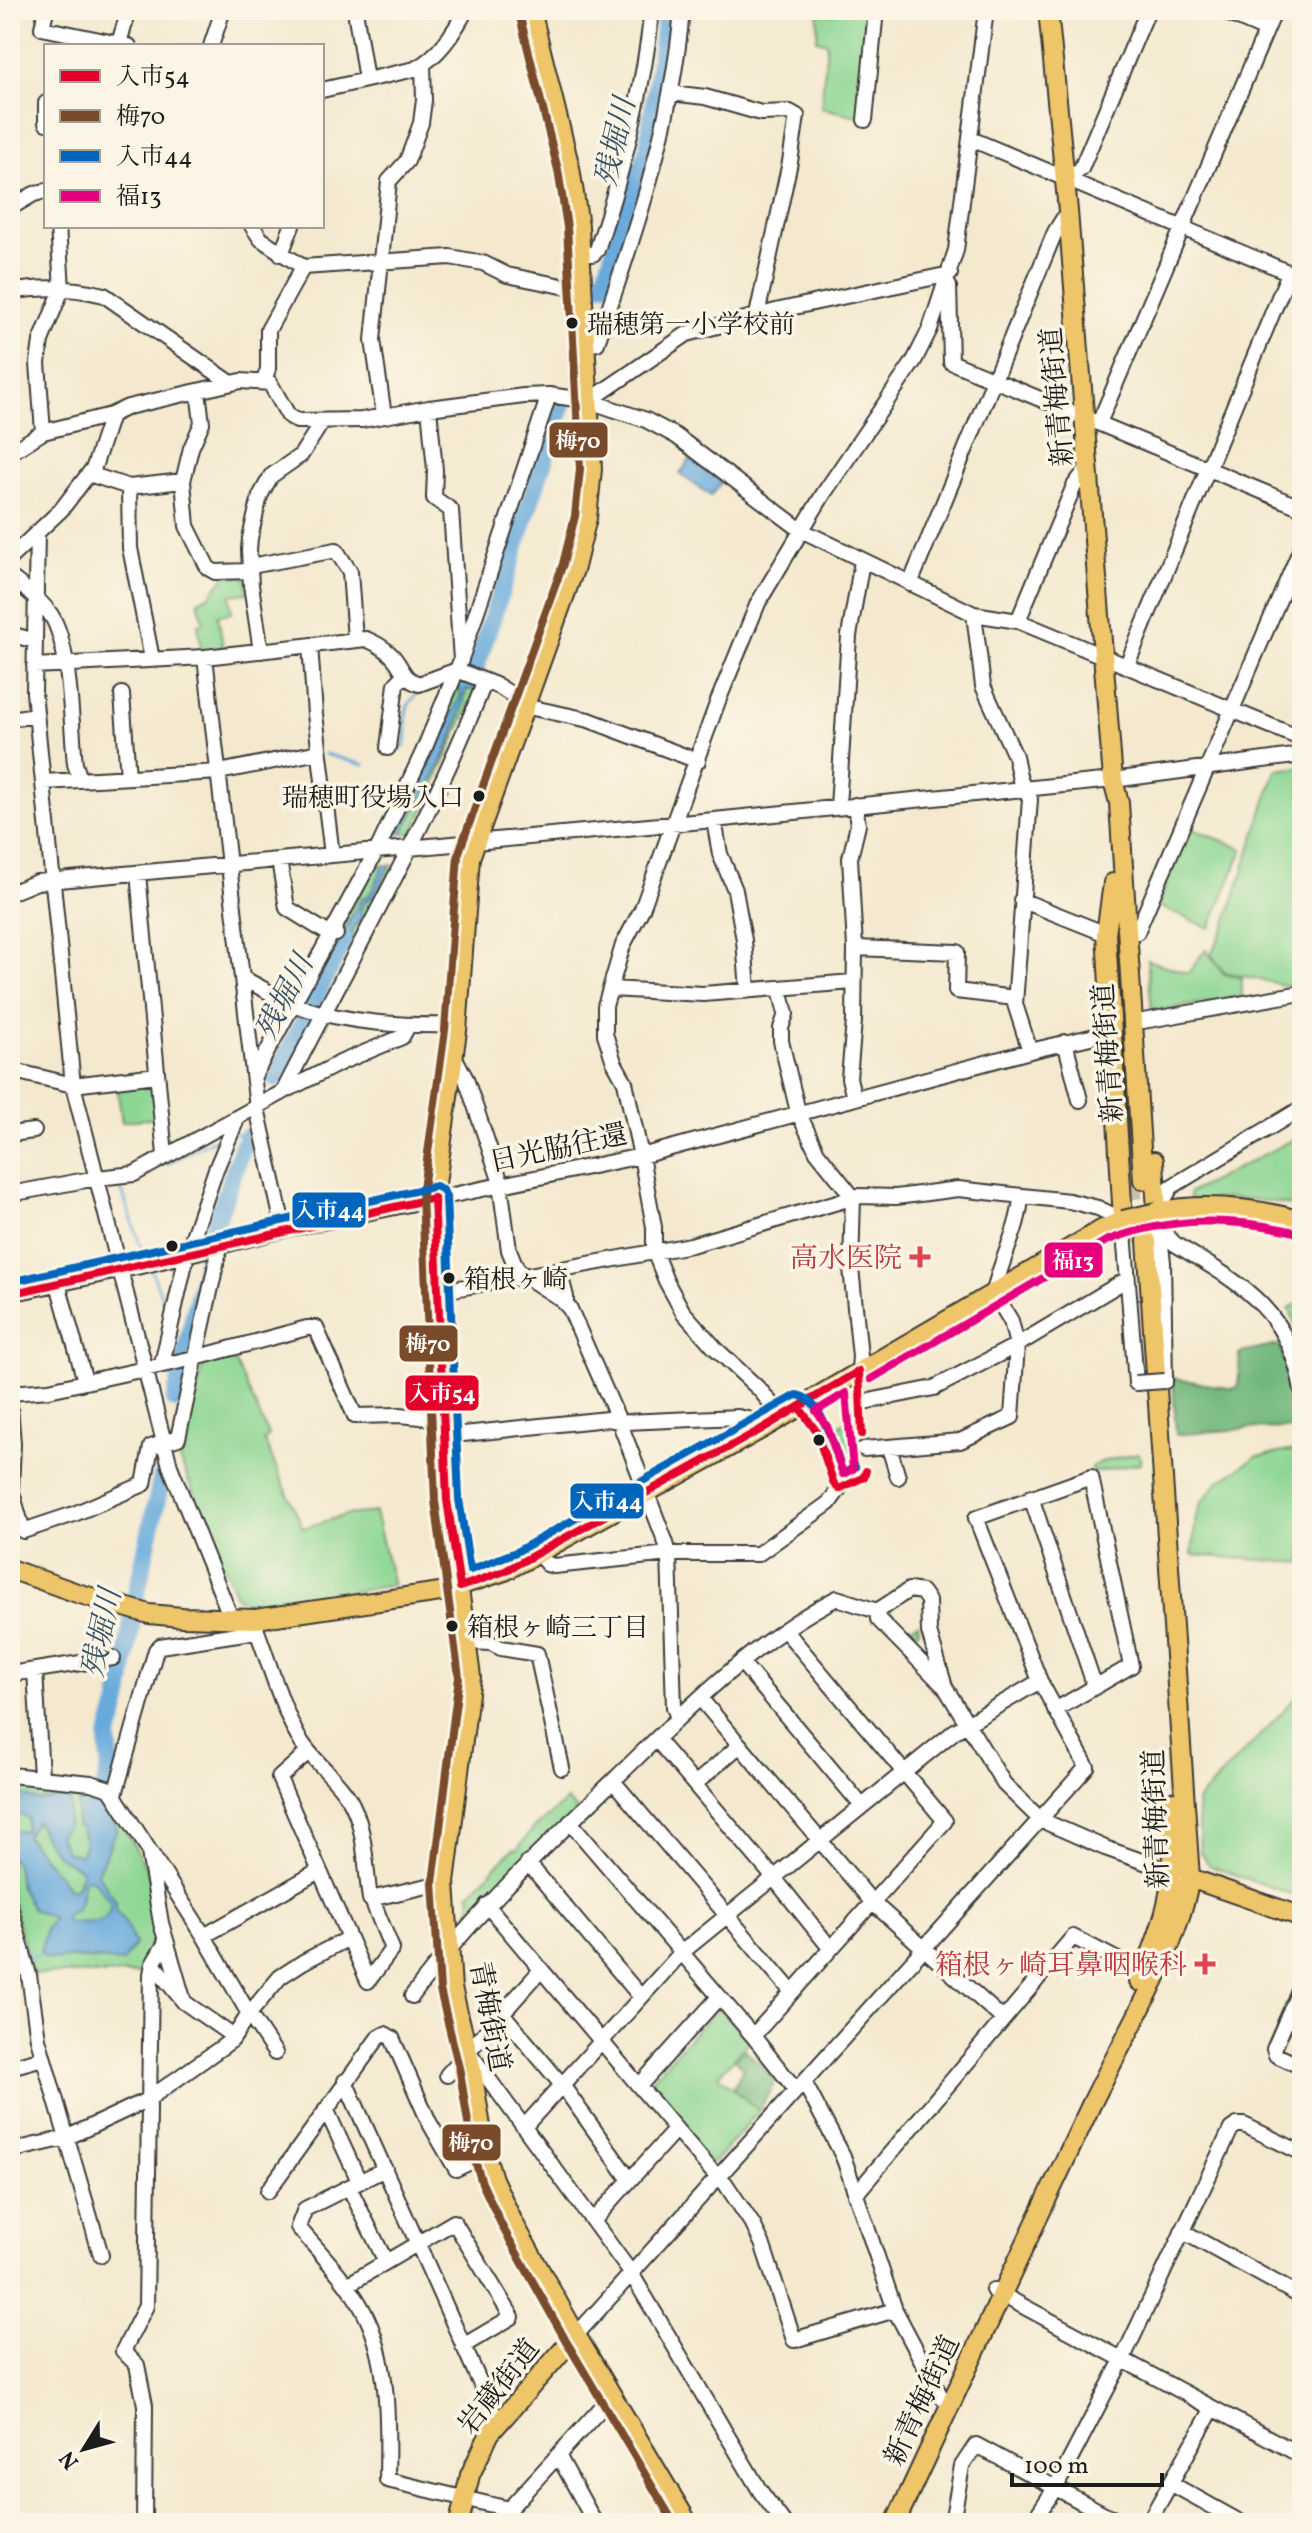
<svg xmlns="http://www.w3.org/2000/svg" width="1312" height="2533" viewBox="0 0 1312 2533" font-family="Vollkorn,'Noto Serif JP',serif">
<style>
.green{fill:#8cd693;stroke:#547958;stroke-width:2}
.forest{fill:#71b77d;stroke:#466a4c;stroke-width:2}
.water{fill:#67aadc;stroke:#42637c;stroke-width:2;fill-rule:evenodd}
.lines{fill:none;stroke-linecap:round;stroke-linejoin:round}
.stream{stroke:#67aadc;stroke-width:3}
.river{stroke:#67aadc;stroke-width:18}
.major-tunnel{stroke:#c9c0ab;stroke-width:18;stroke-dasharray:18 9;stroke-linecap:butt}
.minor-casing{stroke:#3c3b37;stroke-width:18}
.major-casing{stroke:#3c3b37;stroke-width:22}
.minor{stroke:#fff;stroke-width:14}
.major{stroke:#eec569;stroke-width:18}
.minor-bridge-casing{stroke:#3c3b37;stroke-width:18;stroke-linecap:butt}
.major-bridge-casing{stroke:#3c3b37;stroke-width:22;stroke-linecap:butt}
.minor-bridge{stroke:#fff;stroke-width:14}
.major-bridge{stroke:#eec569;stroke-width:18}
.bus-1-casing{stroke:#fcf5e5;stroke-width:14}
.bus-2-casing{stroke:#fcf5e5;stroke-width:14}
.bus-3-casing{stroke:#fcf5e5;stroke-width:14}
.bus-4-casing{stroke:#fcf5e5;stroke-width:14}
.bus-1{stroke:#e4002b;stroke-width:8}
.bus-2{stroke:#7a4b2a;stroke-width:8}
.bus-3{stroke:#0065bd;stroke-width:8}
.bus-4{stroke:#e5007d;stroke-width:8}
.bus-dot{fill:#1c1c1c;stroke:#fcf5e5;stroke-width:3}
.health-dot{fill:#e0444e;stroke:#fcf5e5;stroke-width:3}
.labels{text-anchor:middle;stroke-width:7;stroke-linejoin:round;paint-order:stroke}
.bus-label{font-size:26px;fill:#1c1c1c;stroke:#fcf5e5;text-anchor:start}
.street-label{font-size:28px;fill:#1c1c1c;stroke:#fcf5e5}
.health-label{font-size:28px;fill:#be3a42;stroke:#fcf5e5;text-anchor:end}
.water-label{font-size:30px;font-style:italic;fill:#3a5569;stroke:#fcf5e5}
.line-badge{stroke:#fcf5e5;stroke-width:3}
.badge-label{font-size:22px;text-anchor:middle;font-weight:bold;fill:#fff}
</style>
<rect width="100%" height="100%" fill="#fcf5e5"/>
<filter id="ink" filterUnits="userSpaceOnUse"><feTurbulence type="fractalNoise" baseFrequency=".0125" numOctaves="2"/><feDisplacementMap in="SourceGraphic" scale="16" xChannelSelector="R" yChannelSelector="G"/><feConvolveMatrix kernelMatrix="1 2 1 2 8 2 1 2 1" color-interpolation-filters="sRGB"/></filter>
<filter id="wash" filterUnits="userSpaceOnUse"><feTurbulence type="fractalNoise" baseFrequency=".006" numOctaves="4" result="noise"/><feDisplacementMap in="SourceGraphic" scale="32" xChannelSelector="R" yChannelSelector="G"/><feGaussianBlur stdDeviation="1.8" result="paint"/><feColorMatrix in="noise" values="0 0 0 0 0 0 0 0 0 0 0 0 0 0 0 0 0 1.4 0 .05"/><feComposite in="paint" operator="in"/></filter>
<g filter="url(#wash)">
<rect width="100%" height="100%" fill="#f4e9cf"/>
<path class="green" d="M835,10h38l-10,107 -42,-9 6,-65 -10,-3 1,-26h16z
M226,575l20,2 2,16 -18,2 2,18 -14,2 6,38 -22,2 -4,-31 6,-1 -6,-22 12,-6z
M466,688l10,3 -63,142h-11c25,-42 57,-97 64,-145z
M456,689h4l1,6 -64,139h-6z
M1302,767v217l-13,2 -65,-14 -13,-18 14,-28 51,-156z
M1188,827l55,22 -33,79 -52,-22z
M374,865h10l-13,28 -10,7 -18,33 -4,-2z
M390,865h7l-41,76 -5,-3 3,-12 8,-9 -2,-5 4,-9 11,-8z
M1206,949l18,25 18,4v19l-90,14 -5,-51 41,13z
M154,1081l5,36 -37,5 -5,-36z
M1302,1135v74c-35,-12 -75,-12 -112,-9l-1,-7z
M1302,1302v38l-13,-32z
M233,1357l36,79 -5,4 39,88 42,-13 30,-3 18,73 -139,23 -18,-12 -56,-136 24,-98z
M847,1421l3,3 4,32 -17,9 -9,-32z
M1301,1449l1,114 -110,-8 4,-38 5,-14 16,-20 39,-26z
M1139,1453l2,10 -49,10 -1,-6 10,-5z
M889,1607l14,21h6l9,-5 1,7 -9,8h-6l-21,-18 2,-9z
M1302,1691v207l-92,-32 -10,-13 -3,-52z
M10,1785l78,7 21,6 39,74 13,73 -18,29h-111l-22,-81z
M567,1800l10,10 -107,106 1,-19 -2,-3 45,-46 3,1 15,-19z
M716,2009h4l29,33 -31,33 41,36 -45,51h-5l-61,-73v-6z"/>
<path class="forest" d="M1279,1345l11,32 9,52 -47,-1 -76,7 -3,-57 61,11 4,-2 2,-34z
M745,2049l13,14 7,-1 13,14 -19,35 -26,-23 10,-20 -8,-9z"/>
<path class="water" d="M690,459l32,22 -11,15 -31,-22z
M459,676l21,8 -4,7 -10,-2c-8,51 -38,100 -64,144l-5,1 64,-139 -1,-6h-4z
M384,865h6l-15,30 -11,8 -4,9 2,5 -8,9 -3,12 -8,-5 18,-33 10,-7z
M10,1791c10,1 16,7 26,9 12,3 22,-4 34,-3l-2,27 -9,12 7,16 14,3 5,-12 -4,-14 -5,-4 2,-26 23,2 8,8 8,20 -20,44 19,28v10l9,11 10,22 -12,18c-17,-1 -35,-4 -52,-4 -13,0 -20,5 -31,-4l6,-27 6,-7 -1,-3 -18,-7 -13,-23 -5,-25 -5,-5v-26h15l3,-13 -18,-7zM36,1821l10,20 11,14 25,16 -7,18h-6l-43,-53zM87,1878l7,3 17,22c-1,25 -25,19 -44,19l-1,-7c17,-5 14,-19 17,-34z"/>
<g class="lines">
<path class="stream" d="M393,751l12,-5c7,-28 -10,-33 17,-57
M325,754l39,11
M235,1133l11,5
M167,1164l57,-30
M135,1180l-14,8 23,68
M152,1272l16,40
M28,1958l12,-4
M10,1966l11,-5"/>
<path class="river" d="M603,284l45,-137 19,-137
M475,670l87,-264
M275,1078l69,-138
M175,1400l38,-170 33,-92
M101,1801l9,-37 -2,-25 11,-37 17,-106 26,-119"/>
</g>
</g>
<g filter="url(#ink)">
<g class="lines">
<path class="major-tunnel" d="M1132,1181l5,61"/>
<defs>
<path id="minor" d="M46,10l-4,18 87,18
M355,10l11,70
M1220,10l46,20
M118,46l11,-36
M211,46l12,-36
M322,90l93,-21c24,-13 38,-35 51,-59
M671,93l34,4 56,16 29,-1 7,4 -7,46 -33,153
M46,103v20
M865,120l11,-110
M971,139l331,139
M1065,180l16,-11 67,-159
M10,208l24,-14 12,-3
M252,226l9,13 42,28 147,-10 33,6 24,12 75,15
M281,254l11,-28
M580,254h13l4,-4c26,-79 46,-157 55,-240
M949,286l2,76 351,146
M10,292c32,-6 62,-5 94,3l127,88
M585,345l12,-2c38,-109 75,-217 85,-333
M264,381l4,-12v-39l35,-63
M198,391l4,32 -11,25 -8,33 4,45 21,42 7,4 35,-1
M589,401l98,-67 93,-24 170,-36
M384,416l-11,-76 16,-159 18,-20 14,-38 3,-23 -1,-36
M1099,423l176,-413
M43,432l-5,-69 3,-22 21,-52 -4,-63
M10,453l33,-21 68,-17 17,-8 113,-26 29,2 18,32 9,6 65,-1 67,-12 95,-12 25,-1 40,6 57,19 30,16 125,94 173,84 44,7 284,118
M89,474l40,13 54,-6
M129,487l1,61 22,111
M37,533l-3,159 39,393 97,381 61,152
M10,558l51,-48 33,-43 17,-52
M251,566l85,-16 14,22 5,67
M10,577c14,11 31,23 41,38 20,31 20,111 24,149l5,15
M910,584l145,-352 13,-21
M974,614l9,72 32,70 5,24 10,19 -15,205 15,47
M1018,621l56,-135 15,-20
M10,634l25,7
M310,645l5,69 17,141
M261,651l-10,-66 -2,-35 1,-12 10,-42 11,-20 30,-21 21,-33
M462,656l87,-261
M205,657l52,451 27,122
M1127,665l162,-392
M34,666l171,-9 161,-18c12,5 24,12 31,23 8,12 8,17 22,22l38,-14 41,16 35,22 56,12 109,41
M122,694l6,83
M10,719l26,-4
M388,748l8,-64 8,-8
M44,782l175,-10 100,-20
M838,807l11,-171 13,-75
M714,820l6,34 15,36 9,50 4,50
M279,860l8,48 42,26h7
M138,874l27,281
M10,893l27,-11 677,-62 399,-40 189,-25
M1021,900l85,34
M1137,932l165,-386
M855,948l102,4 -1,39 59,7
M242,978c19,9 37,21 56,28 50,18 107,20 160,19
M610,989l93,5 150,-12
M780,989l6,25 -5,14v13l17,71 19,40 36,45 -2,71 9,88 -1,15
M1143,1021l159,-28
M1065,1042l15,58
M454,1056l12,23 33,98 10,73 7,17 6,7 39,25 9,10 49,112 47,122 3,11 5,153 4,11
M10,1070l63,15 84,-10
M254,1076l126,-232 43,-92 38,-92 -10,-150 -17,-12 1,-28 -6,-62
M283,1092c69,-136 146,-268 202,-411
M854,1098l-5,-20 5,-57 1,-73 -5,-90 8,-33 -3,-20
M10,1134l24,-3
M10,1194l87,-16 37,-4 149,-82 59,-30 60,-25 6,-11
M1162,1224l5,12 8,8c66,40 113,64 127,146
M559,1270l7,27v7
M58,1284l27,97
M438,1292l253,-47 167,-49 38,1 62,-8 111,12 29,7 25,12 13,163
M10,1294l136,-29 138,-35 357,-74 389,-105 82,-19
M162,1364l25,-110 29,-85 21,-50
M1165,1381l-2,-119 -6,-50 14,-25 131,-79
M10,1393l39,-3 150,-33 108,-29h9l39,88 44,-1 45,4
M859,1403l75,-15 83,-43 109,-65
M10,1406l3,38 -2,45 12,42 51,-17 70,-30 7,-37 27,-9 42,-192
M782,1417l-22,-27 -45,-42 -32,-36 -17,-31 -12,-30v-24l-13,-71 -16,-74 -11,-20 -9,-28v-28l18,-61 19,-36 76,-208 40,-98 66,-110 90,-132 16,-32 26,-79 30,-240
M444,1436l163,-17 19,3 112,-5 10,2 12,11
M889,1447l9,30
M864,1449l96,-8 52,-24 5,-72 -6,-24 -17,-28c6,-34 25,-62 27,-96
M1031,1497l64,190
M538,1553l9,11 7,2 115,-12h89l71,-51 10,-14
M256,1619l1,12c13,34 23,72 40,104 13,24 36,39 51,62 18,28 17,69 22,102l75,-17
M468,1642l23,1 10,5 36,6 25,114
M742,1663l120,143
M35,1670l6,106
M10,1674l103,-16
M945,1687l-67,-68 -1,-8 32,-21 13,2 6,9 1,31 16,55 59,97 37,36 64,28 73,26
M700,1698l172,204 131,117
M656,1739l118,139 57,71
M307,1753l-28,25 89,203 24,-32 -20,-49
M10,1775l81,8 19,6 94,147 115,-65
M613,1781l179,211
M695,1784l45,-39
M115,1794l41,-144 4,-4 97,-15
M570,1822l183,214 43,54
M149,1852l12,71 23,79
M528,1863l112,133
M487,1905l152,181 80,-89
M10,1906l19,69 9,64 63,216
M204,1936l45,78 26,39
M153,1964l31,38 50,35
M1302,1984l-28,65 2,6 26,12
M412,1996c60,-80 132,-148 204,-218 67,-65 137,-137 221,-180l40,13
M502,2013l60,72 68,95
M753,2036l192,-215 -160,-191
M471,2055l160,218 129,218 24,32
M10,2067l33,-9
M447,2075l94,-105
M345,2081l153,342
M804,2082l39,74 52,154 45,85 10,9
M639,2086l72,84 14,13 28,42 9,18 32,97 101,-30
M326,2109l33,72
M524,2127l157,-174 274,-222 85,-50
M10,2151l56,-13 81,-38 85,-60 17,-26 31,-37 23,-15 46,-24
M385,2169l-80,40 -7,18c23,27 48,52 65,83 27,50 25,115 24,170l122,29 103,-113
M349,2187l37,75
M268,2191l110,-153 7,-4 7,4 37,84 27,47 29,-14
M855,2195l218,-258 70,36
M593,2221l83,-92
M1182,2231l120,66
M347,2285l107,-63 58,95 -49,29
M993,2290l309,166
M576,2335l511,-568 -47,-86 -64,-163 115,-41 40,189 -76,44
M558,2455l37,68
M1170,2483l72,40
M144,2523l1,-118 -8,-40 -14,-14 23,-45 5,-332 2,-10 13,-22
M952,2523l10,-57 14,-21 145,78
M1032,2523l24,-36 66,-127 109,-231 6,-4h7l58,28
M1148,2523l65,-115"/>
<path id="major" d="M531,10l39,158 9,58 13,243 -5,49 -12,49 -105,291 -13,173 -23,167 13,302 24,177 -26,205 7,106 20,82 13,82 8,27 20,43 63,113 112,188
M1048,10l20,201 45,569 6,23 24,377
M1154,1161l3,51c48,-10 98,-4 145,9
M10,1569l67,24 72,21 33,3 74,2 184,-27 65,-21 33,-18 222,-123 341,-200 22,-10 -17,-286 7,-51
M1190,1878l112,39
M1139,1981c32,-68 37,-105 34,-180
M459,2523l11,-48 20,-42 86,-98
M895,2523c65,-139 130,-279 196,-418 35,-73 83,-146 99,-227l-43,-637"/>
</defs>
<use href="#minor" class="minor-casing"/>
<use href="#major" class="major-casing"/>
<use href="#minor" class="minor"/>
<use href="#major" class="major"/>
<defs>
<path id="minor-bridge" d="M1136,1383l29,-2"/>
<path id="major-bridge" d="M1123,1220l34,-8"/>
</defs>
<use href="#minor-bridge" class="minor-bridge-casing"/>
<use href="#major-bridge" class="major-bridge-casing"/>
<use href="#minor-bridge" class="minor-bridge"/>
<use href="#major-bridge" class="major-bridge"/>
<defs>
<path id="bus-1" d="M434,1198l13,302 13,87
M10,1294l424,-96
M859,1371l3,63
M799,1407l17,24 18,53 5,5 25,-12 2,-6
M460,1587l45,-16 255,-141 99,-59"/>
<path id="bus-2" d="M519,13l39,157 9,57 13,242 -5,47 -12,48 -105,291 -13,175 -23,166 13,305 24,176 -26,206 7,107 20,82 13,82 9,29 21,45 63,113 108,182"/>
<path id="bus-3" d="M10,1282l426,-96 7,4 3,7 13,302 11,71 46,-18 280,-157c26,2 40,58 47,79l12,-7"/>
<path id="bus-4" d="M871,1379l235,-138c65,-25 127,-24 193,-8
M846,1393l7,76 -10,5 -16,-48 -11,-15z"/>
</defs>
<use href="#bus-1" class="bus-1-casing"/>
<use href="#bus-2" class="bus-2-casing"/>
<use href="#bus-3" class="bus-3-casing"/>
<use href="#bus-4" class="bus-4-casing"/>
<use href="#bus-1" class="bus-1"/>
<use href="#bus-2" class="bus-2"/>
<use href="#bus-3" class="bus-3"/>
<use href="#bus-4" class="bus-4"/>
</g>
</g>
<g class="bus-dot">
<circle cx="572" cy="323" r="7"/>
<circle cx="479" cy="796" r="7"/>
<circle cx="172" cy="1246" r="7"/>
<circle cx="449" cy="1278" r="7"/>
<circle cx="819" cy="1440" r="7"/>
<circle cx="452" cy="1626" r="7"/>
</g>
<g class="health-dot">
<path d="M916 1245h8v8h8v8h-8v8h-8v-8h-8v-8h8z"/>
<path d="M1201 1952h8v8h8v8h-8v8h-8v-8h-8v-8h8z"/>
</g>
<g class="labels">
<g class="bus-label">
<text x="587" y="333">瑞穂第一小学校前</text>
<text x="464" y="806" text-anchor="end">瑞穂町役場入口</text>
<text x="464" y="1288">箱根ヶ崎</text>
<text x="467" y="1636">箱根ヶ崎三丁目</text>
</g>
<g class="street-label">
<text transform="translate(1056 397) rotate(-95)" y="10">新青梅街道</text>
<text transform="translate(1107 1053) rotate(-94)" y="10">新青梅街道</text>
<text transform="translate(558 1147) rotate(-12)" y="10">日光脇往還</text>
<text transform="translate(1155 1819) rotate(-92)" y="10">新青梅街道</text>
<text transform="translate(491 2016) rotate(79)" y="10">青梅街道</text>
<text transform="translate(498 2386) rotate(-52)" y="10">岩蔵街道</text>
<text transform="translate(921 2400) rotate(-65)" y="10">新青梅街道</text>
</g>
<g class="health-label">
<text x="902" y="1267">高水医院</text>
<text x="1187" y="1974">箱根ヶ崎耳鼻咽喉科</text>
</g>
<g class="water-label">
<text transform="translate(615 142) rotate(-77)" y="10">残堀川</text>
<text transform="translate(284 997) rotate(-63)" y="10">残堀川</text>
<text transform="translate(101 1633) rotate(-78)" y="10">残堀川</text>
</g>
</g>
<g class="line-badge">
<rect x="548" y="421" width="61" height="38" rx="8" fill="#7a4b2a"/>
<rect x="291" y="1191" width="76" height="38" rx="8" fill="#0065bd"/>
<rect x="1043" y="1241" width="61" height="38" rx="8" fill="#e5007d"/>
<rect x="398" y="1324" width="61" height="39" rx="8" fill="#7a4b2a"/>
<rect x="404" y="1374" width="76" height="38" rx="8" fill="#e4002b"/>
<rect x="569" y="1482" width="76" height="38" rx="8" fill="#0065bd"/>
<rect x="441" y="2123" width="61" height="39" rx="8" fill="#7a4b2a"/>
</g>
<g class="badge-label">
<text x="578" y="448">梅70</text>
<text x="329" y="1218">入市44</text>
<text x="1073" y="1268">福13</text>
<text x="428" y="1351">梅70</text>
<text x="442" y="1401">入市54</text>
<text x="607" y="1509">入市44</text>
<text x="471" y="2150">梅70</text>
</g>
<rect width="1312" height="2533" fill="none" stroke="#fcf5e5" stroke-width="40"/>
<rect x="44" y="44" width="280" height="184" fill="#fcf5e5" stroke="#a29e95" stroke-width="2"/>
<rect x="60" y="70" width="40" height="12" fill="#e4002b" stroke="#a29e95" stroke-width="2"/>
<text x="116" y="84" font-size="24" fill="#1c1c1c">入市54</text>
<rect x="60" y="110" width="40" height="12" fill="#7a4b2a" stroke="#a29e95" stroke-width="2"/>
<text x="116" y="124" font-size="24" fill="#1c1c1c">梅70</text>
<rect x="60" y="150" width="40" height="12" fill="#0065bd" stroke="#a29e95" stroke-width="2"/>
<text x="116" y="164" font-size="24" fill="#1c1c1c">入市44</text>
<rect x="60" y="190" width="40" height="12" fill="#e5007d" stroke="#a29e95" stroke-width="2"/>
<text x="116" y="204" font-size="24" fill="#1c1c1c">福13</text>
<g transform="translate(84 2449) rotate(233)" stroke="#fcf5e5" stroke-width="6" paint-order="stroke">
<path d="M0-6L14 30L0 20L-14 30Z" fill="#1c1c1c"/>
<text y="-12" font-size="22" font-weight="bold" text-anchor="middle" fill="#1c1c1c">N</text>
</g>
<path d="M1012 2473v12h150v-12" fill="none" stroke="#1c1c1c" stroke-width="4"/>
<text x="1024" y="2473" font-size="24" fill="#1c1c1c" stroke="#fcf5e5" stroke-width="6" paint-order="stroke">100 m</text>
</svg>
